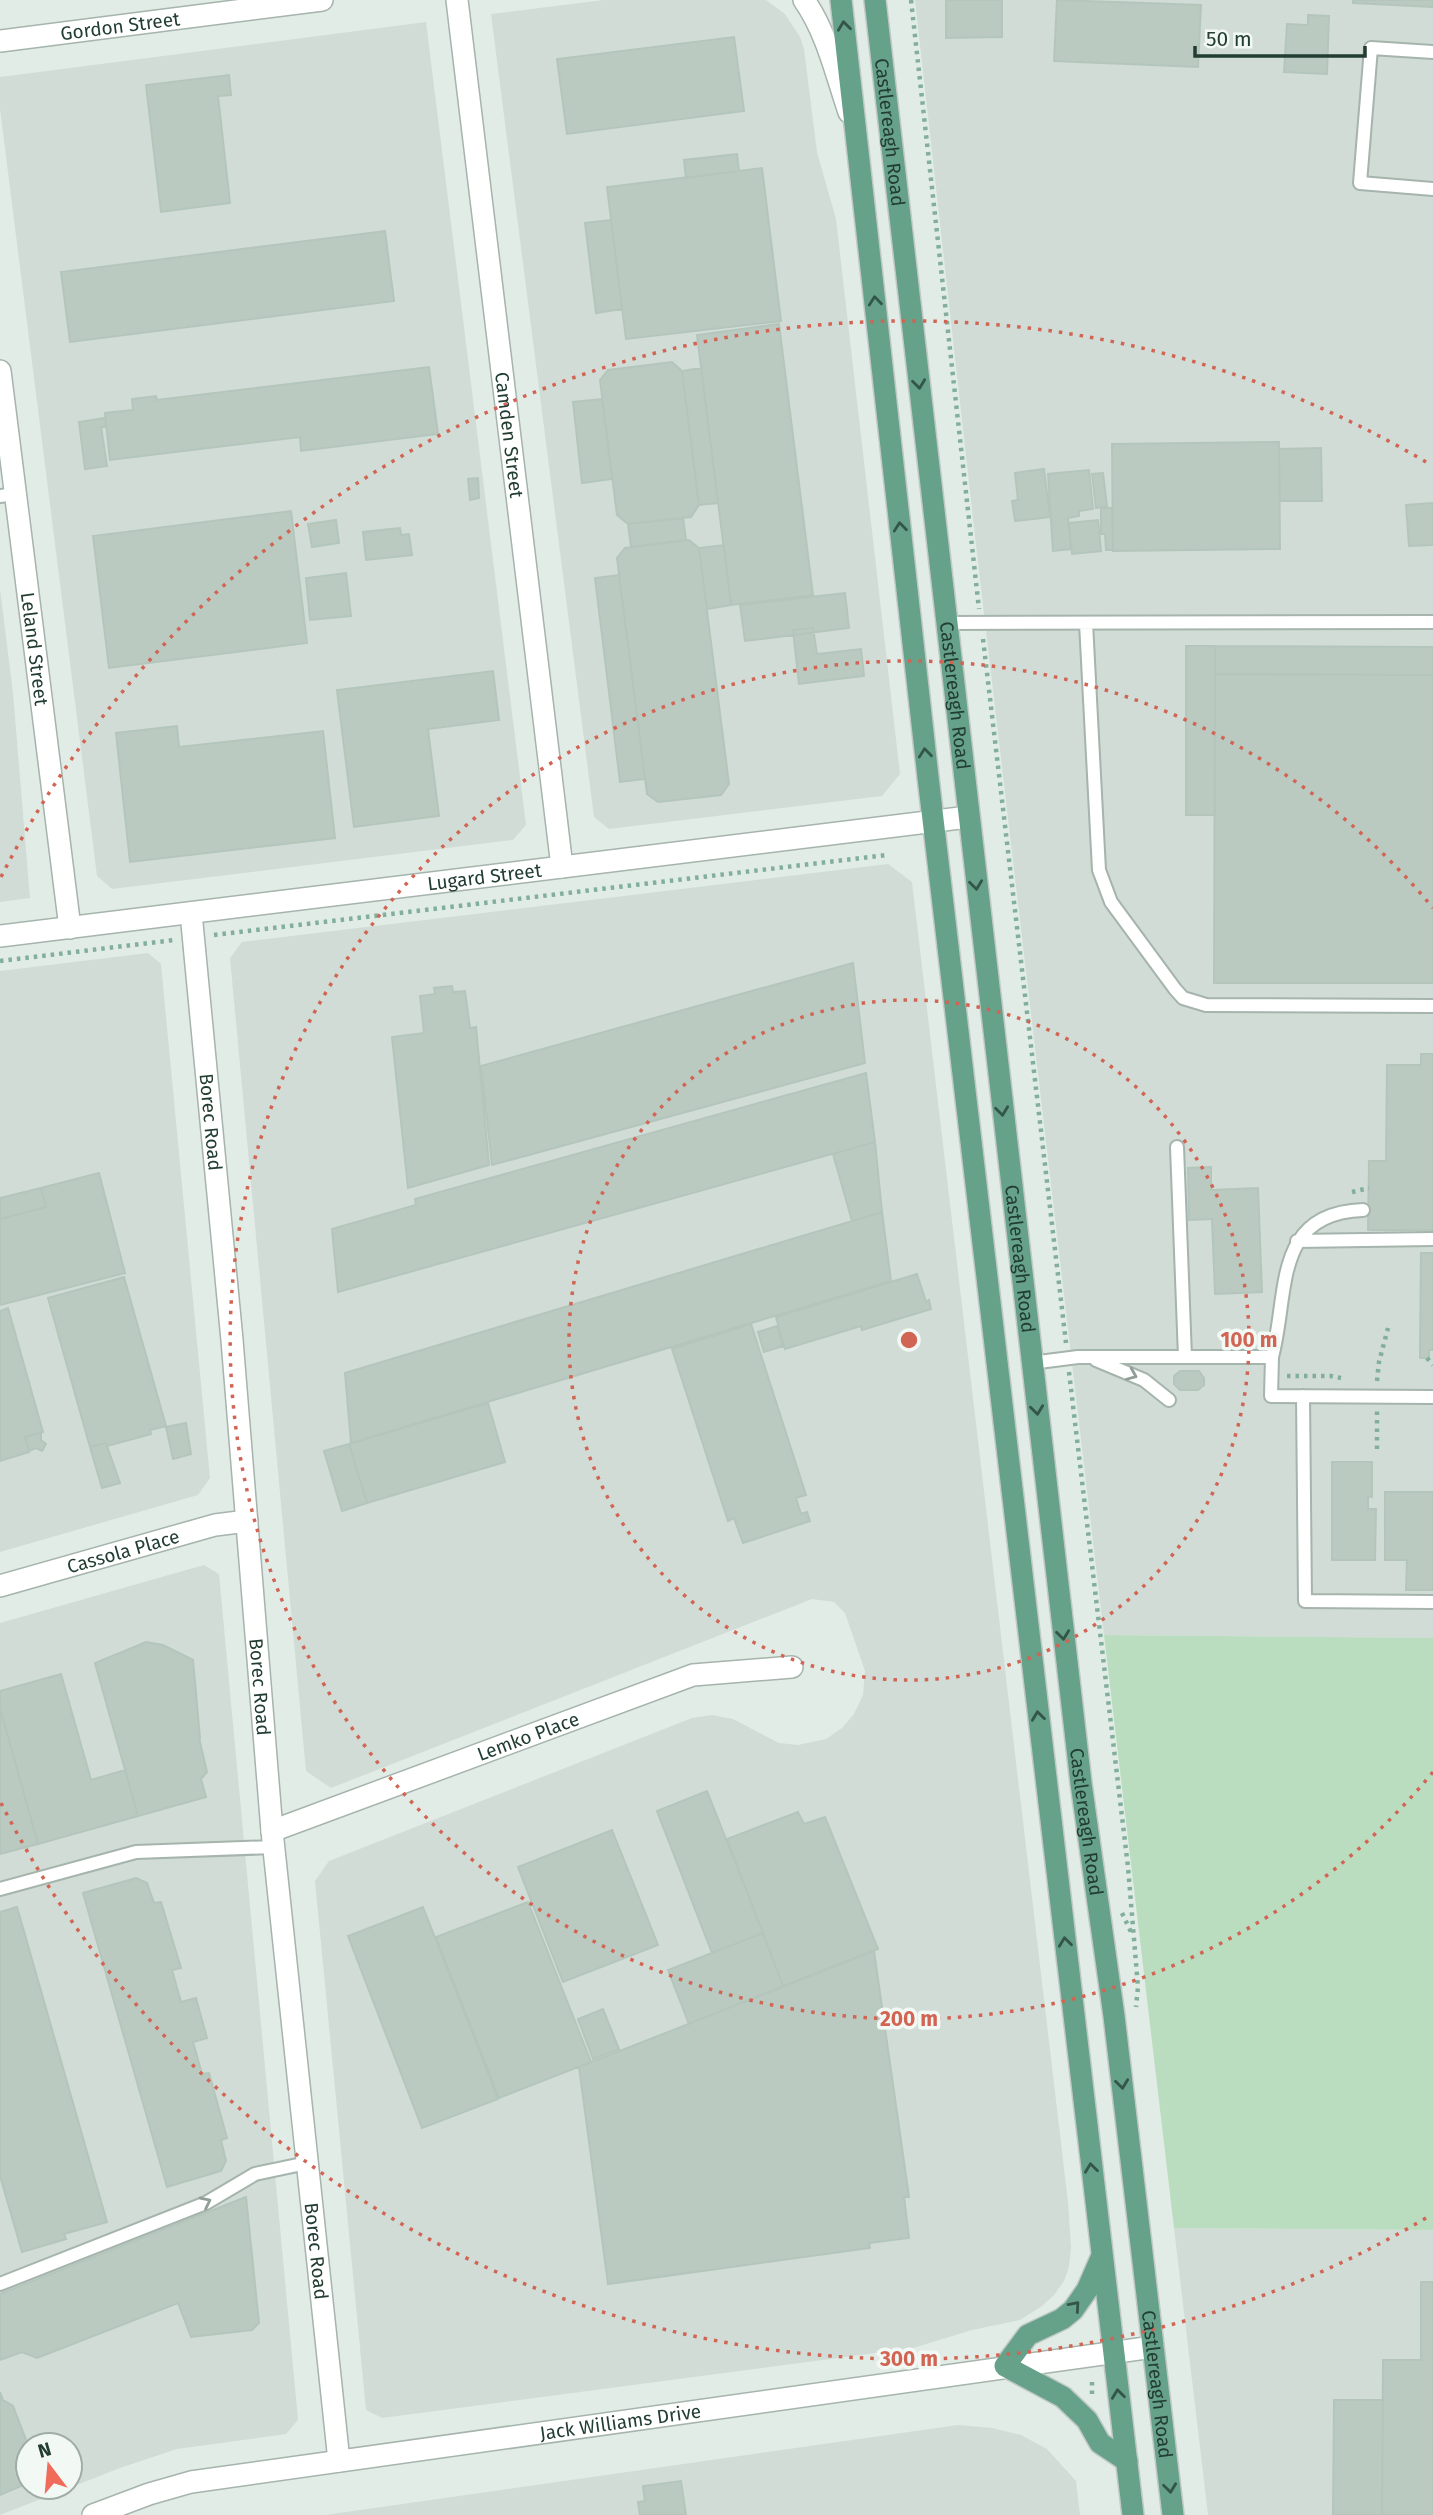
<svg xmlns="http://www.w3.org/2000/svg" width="1433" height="2515" viewBox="0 0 1433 2515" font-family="'Fira Sans',sans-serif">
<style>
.built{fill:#d0dcd5;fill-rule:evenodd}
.green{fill:#bbddbf}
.building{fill:#bacac1;stroke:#b4c6bc;stroke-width:2}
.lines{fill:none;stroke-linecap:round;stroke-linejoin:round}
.service-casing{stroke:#a5b4ac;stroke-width:16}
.minor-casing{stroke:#a5b4ac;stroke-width:24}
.primary-casing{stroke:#c1c9c6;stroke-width:24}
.path{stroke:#82af9b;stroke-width:4.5;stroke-dasharray:3.5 5;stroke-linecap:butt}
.service{stroke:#fff;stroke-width:12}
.minor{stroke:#fff;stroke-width:21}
.primary{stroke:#66a18a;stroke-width:21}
.oneway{stroke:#335648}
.oneway2{stroke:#909e98}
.ring{fill:none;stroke:#d26454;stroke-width:3.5;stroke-dasharray:3.5 7}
.labels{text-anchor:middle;stroke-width:7;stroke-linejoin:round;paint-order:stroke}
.street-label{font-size:19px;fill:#223d32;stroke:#f2f8f4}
.centre{fill:#d26454;stroke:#f2f8f4;stroke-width:3.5}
.ring-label{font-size:21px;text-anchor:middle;font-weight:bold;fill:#d26454;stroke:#f2f8f4;stroke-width:7;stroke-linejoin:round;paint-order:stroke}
</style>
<rect width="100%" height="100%" fill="#e2ece6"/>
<path class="built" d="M603,0h163l19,14 15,23 4,12 13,103 19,67 64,555 -18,22 -273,33 -15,-12 -103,-803z
M915,0h518v1638l-329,-3 -127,-1081z
M426,22l100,803 -13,15 -401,49 -15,-13 -97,-767v-32z
M0,589l13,104 17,205 -30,4z
M888,864l24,18 156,1320 3,45 -2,20 -5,14 -10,14 -12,11 -22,14 -48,10 -59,18 -531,70 -16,-8 -51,-529 14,-20 363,-143 20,-3 21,4 46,24 19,2 28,-6 16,-11 12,-14 9,-19 2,-24 -20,-58 -11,-11 -22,-3 -481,189 -25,-17 -76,-813 12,-16z
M148,953l13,11 49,514 -12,17 -198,57v-581z
M204,1565l15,9 79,846 -12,14 -109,15 -57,19 -120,47v-892zM28,2445h42v42h-42z
M1174,2228l259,2v285h-225z
M958,2425l34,3 29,7 26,14 29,32 4,34h-755z"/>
<path class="green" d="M1104,1635l329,3v592l-259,-2z"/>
<path class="building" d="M946,0h56v37l-56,1z
M1057,0l144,5 -3,62 -144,-6z
M1353,0h80v7l-80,-4z
M1308,15l21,1 -2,58 -43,-2 3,-48 21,1z
M734,37l10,74 -177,23 -10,-75z
M229,75l2,20 -13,1 12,107 -69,9 -15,-127z
M737,154l2,17 -53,7 -2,-18z
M762,168l19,153 -155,18 -19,-152z
M611,220l11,89 -26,4 -11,-90z
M385,231l9,70 -324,41 -9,-70z
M779,324l34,271 -82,10 -34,-270z
M672,362l10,9 17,134 -8,12 -63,7 -11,-9 -17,-135 8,-10z
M429,367l9,67 -137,17 -1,-14 -190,23 -5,-47 28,-3 -1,-11 24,-3 1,4z
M701,368l17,135 -19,2 -17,-134z
M602,399l10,80 -30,4 -9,-81z
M105,418l1,8 -5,1 6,39 -22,3 -6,-47z
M1279,442l1,107 -167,2 -1,-107z
M1321,448l1,53h-42l-1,-52z
M1044,469l6,48 -35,4 -3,-20 6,-1 -3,-27z
M1089,470l4,39 -14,2v5l-11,2 3,31 -18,2 -5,-77z
M1103,473l4,33 -11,2 -4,-34z
M478,478l1,20 -9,2 -2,-21z
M1433,503v42l-24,1 -3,-41z
M1101,508h11l1,42h-7l-1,-16h-4z
M291,511l16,132 -198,25 -16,-132z
M683,518l3,22 -55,7 -3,-23z
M336,520l3,23 -27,4 -4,-23z
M1098,520l3,31 -29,3 -3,-31z
M400,528l1,7 8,-1 3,21 -46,5 -3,-28z
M689,540l10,8 30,236 -8,11 -63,7 -11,-8 -30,-236 8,-10z
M724,545l7,60 -24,4 -8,-61z
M346,573l5,43 -41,4 -4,-42z
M619,575l26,204 -25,3 -25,-204z
M845,593l4,35 -104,13 -5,-36z
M813,628l4,26 44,-5 3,27 -65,8 -6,-54z
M1186,646h29v169h-29z
M1215,646l218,1v28l-218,-1z
M493,671l6,49 -71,9 11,87 -85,11 -17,-137z
M1215,674l218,1v308h-219z
M177,726l2,21 144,-16 12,107 -205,24 -14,-129z
M853,963l12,100 -373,102 -11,-99z
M452,986l1,6 12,-1 5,37 6,-1 13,138 -81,23 -16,-151 32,-4 -4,-37 15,-2 -1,-6z
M1421,1054h12v176h-65l1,-69h17l1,-96h34z
M866,1073l9,69 -537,150 -6,-63 84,-24 -1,-6z
M875,1142l7,70 -30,9 -19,-67z
M1211,1167v23l47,-2 4,104 -47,2 -3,-75 -23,1 -1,-52z
M99,1173l26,100 -125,32v-86l46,-12 -5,-19z
M41,1188l5,19 -46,12v-21z
M882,1212l9,69 -540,162 -6,-70z
M1421,1253h12v97h-4v8h-9z
M917,1274l9,28 3,-2 2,9 -69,21 -1,-4 -76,23 -9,-32z
M124,1277l42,149 -16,4 1,4 -44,12 -1,-3 -16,4 -42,-149z
M8,1308l35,124 -18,5 4,15 -29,9v-150z
M751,1324l55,171 -10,3 5,16 6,-2 3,9 -67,22 -9,-25 -6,3 -56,-172z
M777,1326l6,20 -19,6 -6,-20z
M1180,1371h19l5,7v7l-6,5h-18l-6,-6v-8z
M488,1403l17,59 -138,41 -18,-59z
M186,1423l5,31 -18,5 -7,-32z
M41,1432v8l5,4 -4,7 -6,-3 -7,3 -4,-14z
M106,1443l14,40 -18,5 -12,-41z
M349,1444l18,59 -25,8 -18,-60z
M1332,1462h40v35l-4,-1v13h8l-1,51h-43z
M1385,1492h48v98h-27l1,-30h-22z
M146,1642l17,3 30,15 7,78h-1l8,34 -6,7 5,18 -68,19 -43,-153z
M61,1674l30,106 34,-10 13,46 -100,28 -38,-136v-17z
M0,1708l38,136 -38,10z
M707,1791l56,142 -51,20 -55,-142z
M798,1812l6,12 21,-7 53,132 -95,37 -56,-147z
M612,1830l46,115 -95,37 -45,-115z
M136,1878l11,5 7,20 7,-1 20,66 -9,2 9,32 15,-4 11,40 -14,4 9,32 7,-1 18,65 -6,2 5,21 -5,10 -54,16 -84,-294z
M528,1902l63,160 -92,36 -63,-161z
M17,1907l90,315 -43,12 2,5 -44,13 -22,-76v-264z
M423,1907l75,192 -76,29 -74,-192z
M763,1933l20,53 -94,38 -21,-54z
M874,1951l35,246h-5l5,41 -40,5 1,5 -262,36 -29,-217z
M603,2009l16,40 -26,10 -15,-40z
M246,2197l13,126 -7,7 -61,7 -13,-34 -141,55 -15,-6 -22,8v-66z
M1421,2282h12v233h-51l1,-155h38z
M0,2392l3,8 10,6 15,39v38l-28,12z
M1334,2400h49l-1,115h-49z
M681,2481l5,34h-46l-2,-13 7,-1 -2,-15z"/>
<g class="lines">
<defs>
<path id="service" d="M1433,52l-62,-4 -11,135 73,6
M0,496l15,-2
M945,623l488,-1
M1086,623l13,247 12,32 64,87 8,9 23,7 227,1
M1177,1147l8,210
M1297,1241l136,-2
M1272,1357l-1,39 162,1
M1096,1360l48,20 25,20
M1031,1363l47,-6h194c17,-63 0,-144 91,-147
M1303,1396l2,205 128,1
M0,1889l136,-37 137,-5
M0,2284l206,-81 49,-29 52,-11"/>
<g id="minor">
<path id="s1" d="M457,0l105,867"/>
<path d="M804,0c23,33 32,74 45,112"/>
<path id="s2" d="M0,41l322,-41"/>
<path id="s3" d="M0,371l70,557"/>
<path id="s4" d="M191,913l41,427 40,491 67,630"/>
<path id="s5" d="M0,936l968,-119"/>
<path id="s6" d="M0,1586l215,-61 32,-4"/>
<path id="s7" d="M272,1831l421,-156 99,-8"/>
<path id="s8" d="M93,2515l56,-21 42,-12 962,-135"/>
</g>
<g id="primary">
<path d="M841,0l87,777 205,1738"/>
<path id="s9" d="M875,0l206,1783 33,233 59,499"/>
<path d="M1101,2258l-14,32 -14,20 -11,9 -34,16 -23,31 58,31 24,23 13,23 27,18"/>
</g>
</defs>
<use href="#service" class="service-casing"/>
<use href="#minor" class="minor-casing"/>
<use href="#primary" class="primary-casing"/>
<path class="path" d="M911,0l68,609
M983,639l83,704
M214,935l673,-80
M0,961l174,-21
M1352,1192l17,-4
M1427,1358l6,7
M1069,1372l59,495 10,120 -2,20
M1287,1376h44l10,2
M1377,1381l2,-19 9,-34
M1377,1449v-38
M1122,1913l10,21
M1092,2382v17"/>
<use href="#service" class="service"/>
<use href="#minor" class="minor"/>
<use href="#primary" class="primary"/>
</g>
<defs><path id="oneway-chevron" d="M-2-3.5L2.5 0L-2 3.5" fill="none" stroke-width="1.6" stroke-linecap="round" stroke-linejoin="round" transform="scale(1.75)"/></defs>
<g class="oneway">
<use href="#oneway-chevron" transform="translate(844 26) rotate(-97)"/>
<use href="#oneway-chevron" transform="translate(875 301) rotate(-96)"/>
<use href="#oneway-chevron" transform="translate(919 384) rotate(83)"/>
<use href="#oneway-chevron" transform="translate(900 527) rotate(-96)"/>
<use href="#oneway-chevron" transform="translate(925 753) rotate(-96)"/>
<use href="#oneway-chevron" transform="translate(976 885) rotate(83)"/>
<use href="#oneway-chevron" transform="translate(1002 1111) rotate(83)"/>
<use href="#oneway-chevron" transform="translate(1037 1410) rotate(83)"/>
<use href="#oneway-chevron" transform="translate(1063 1635) rotate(83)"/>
<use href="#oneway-chevron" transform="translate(1038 1716) rotate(-97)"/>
<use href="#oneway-chevron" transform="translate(1065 1942) rotate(-97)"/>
<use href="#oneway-chevron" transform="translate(1122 2084) rotate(83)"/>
<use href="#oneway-chevron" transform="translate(1091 2168) rotate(-97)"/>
<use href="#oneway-chevron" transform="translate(1075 2306) rotate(-49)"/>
<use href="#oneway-chevron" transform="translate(1118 2394) rotate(-97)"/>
<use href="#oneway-chevron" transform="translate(1170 2488) rotate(83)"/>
</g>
<g class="oneway2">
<use href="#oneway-chevron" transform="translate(1132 1375) rotate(23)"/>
<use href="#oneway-chevron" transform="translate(206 2202) rotate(-26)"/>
</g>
<g class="ring">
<circle cx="909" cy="1340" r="340"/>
<path d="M1433 1772A679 679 0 1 1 1433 908"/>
<path d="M1426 2218A1019 1019 0 0 1 1 1803M1 877A1019 1019 0 0 1 1426 462"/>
</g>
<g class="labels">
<g class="street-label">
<text dy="7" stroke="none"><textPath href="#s2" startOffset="121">Gordon Street</textPath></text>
<text dy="7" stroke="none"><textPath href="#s9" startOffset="133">Castlereagh Road</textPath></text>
<text dy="7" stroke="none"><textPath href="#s1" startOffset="438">Camden Street</textPath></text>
<text dy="7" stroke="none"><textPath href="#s3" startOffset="280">Leland Street</textPath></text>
<text dy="7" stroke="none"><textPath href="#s9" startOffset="700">Castlereagh Road</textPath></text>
<text dy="7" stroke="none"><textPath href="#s5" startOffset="488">Lugard Street</textPath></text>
<text dy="7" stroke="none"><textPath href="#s4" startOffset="210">Borec Road</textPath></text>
<text dy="7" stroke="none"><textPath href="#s9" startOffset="1267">Castlereagh Road</textPath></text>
<text dy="7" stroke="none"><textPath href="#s6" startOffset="128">Cassola Place</textPath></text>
<text dy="7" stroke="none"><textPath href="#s4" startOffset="777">Borec Road</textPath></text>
<text dy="7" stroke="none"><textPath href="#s7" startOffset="273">Lemko Place</textPath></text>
<text dy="7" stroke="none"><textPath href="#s9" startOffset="1834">Castlereagh Road</textPath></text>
<text dy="7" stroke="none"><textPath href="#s4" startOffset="1344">Borec Road</textPath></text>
<text dy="7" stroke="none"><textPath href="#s9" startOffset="2401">Castlereagh Road</textPath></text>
<text dy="7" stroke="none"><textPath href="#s8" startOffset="537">Jack Williams Drive</textPath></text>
</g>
</g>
<circle cx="909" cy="1340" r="10" class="centre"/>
<g class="ring-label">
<text x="1249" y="1347">100 m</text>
<text x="909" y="2026">200 m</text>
<text x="909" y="2366">300 m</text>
</g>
<g transform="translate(49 2466) rotate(344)"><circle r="33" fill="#f2f8f4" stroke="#9fada6" stroke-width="2"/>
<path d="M0-5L12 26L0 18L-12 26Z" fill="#f16b5a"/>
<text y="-10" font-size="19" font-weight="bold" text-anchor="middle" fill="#223d32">N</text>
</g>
<path d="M1195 46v10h170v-10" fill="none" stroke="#223d32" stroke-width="3.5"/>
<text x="1206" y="46" font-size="21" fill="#223d32" stroke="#f2f8f4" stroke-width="5" paint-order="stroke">50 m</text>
</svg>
